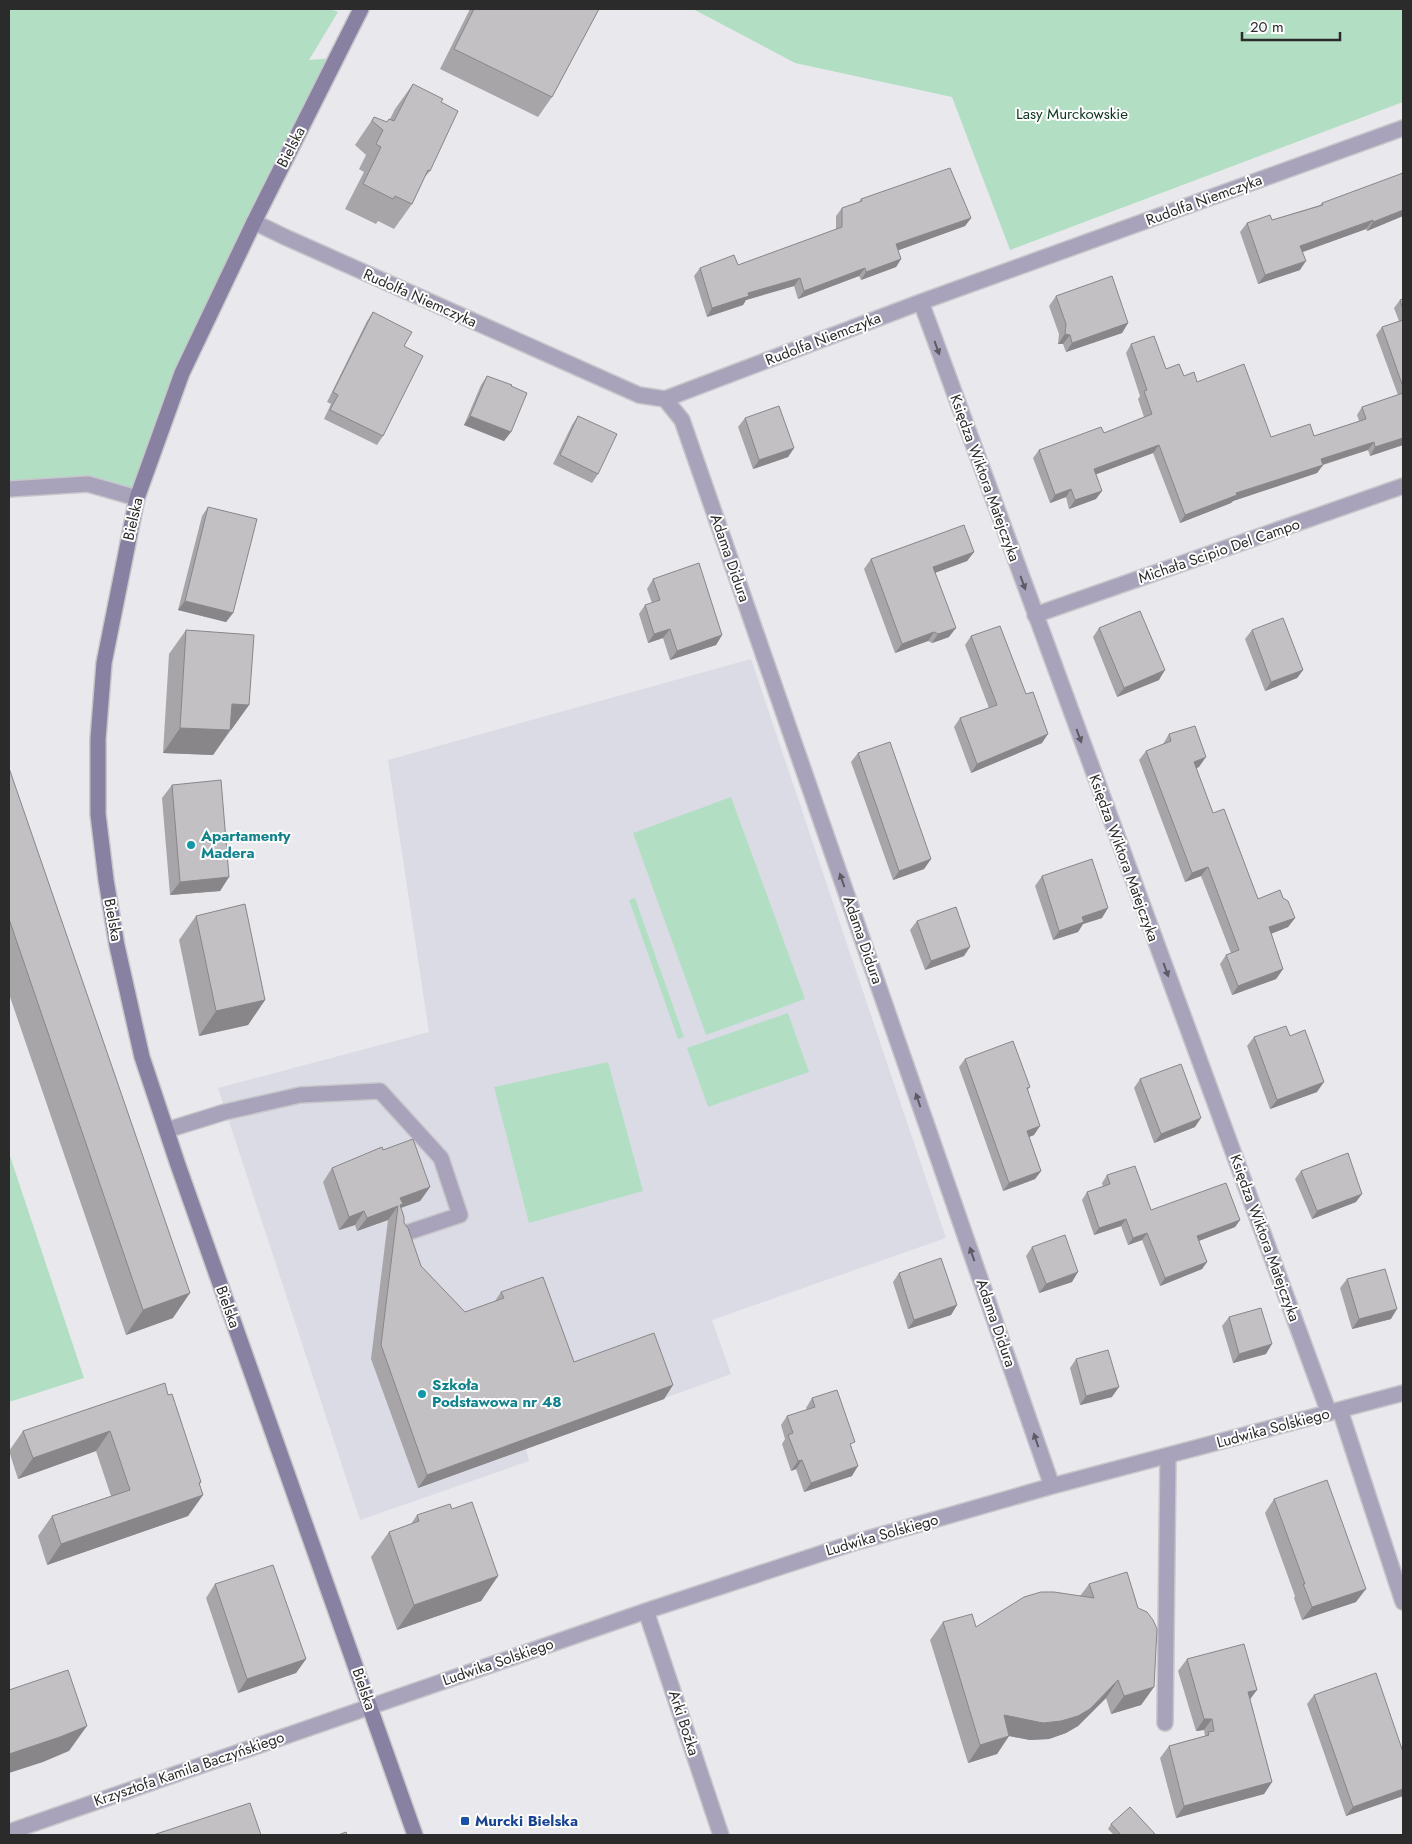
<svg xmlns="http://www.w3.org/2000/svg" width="1412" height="1844" viewBox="0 0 1412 1844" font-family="Jost,sans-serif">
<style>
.built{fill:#dbdbe6}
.green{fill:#b2dfc4}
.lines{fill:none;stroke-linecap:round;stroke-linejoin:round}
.lane-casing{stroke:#c7c6ca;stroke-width:18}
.street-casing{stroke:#c7c6ca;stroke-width:18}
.secondary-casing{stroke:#c7c6ca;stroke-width:18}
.lane{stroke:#a8a3ba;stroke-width:15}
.street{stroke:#a8a3ba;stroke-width:15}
.secondary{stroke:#8981a2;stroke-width:15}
.wall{fill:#a8a5a9}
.shaded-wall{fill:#888689}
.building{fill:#c3c0c4;stroke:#888689}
.oneway{fill:#5d5b65}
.culture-dot{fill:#0f9aa8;stroke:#fff;stroke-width:2}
.transit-dot{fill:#1a4fb4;stroke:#fff;stroke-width:2}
.labels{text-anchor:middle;stroke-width:4;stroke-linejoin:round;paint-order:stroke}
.park-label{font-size:15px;fill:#0b3722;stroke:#fff}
.street-label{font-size:15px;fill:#2b2b2c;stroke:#fff}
.culture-label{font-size:15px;font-weight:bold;fill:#0d838f;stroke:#fff;text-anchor:start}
.transit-label{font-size:15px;font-weight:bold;fill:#164399;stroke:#fff;text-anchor:start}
</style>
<rect width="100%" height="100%" fill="#e9e8ed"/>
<path class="built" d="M751,659l195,579 -234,82 19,54 -205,75 3,12 -169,59 -142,-432 211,-56 -41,-272z"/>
<path class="green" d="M9,9h322l7,3 -29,48 27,-2 -82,164 -117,276 -49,-14 -79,5z
M693,9h710v93l-393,148 -58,-153 -157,-34z
M731,797l74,202 -99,36 -73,-202z
M635,898l49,139 -6,2 -49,-139z
M788,1013l21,59 -101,35 -21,-59z
M608,1062l35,129 -114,32 -35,-136z
M9,1153l75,225 -75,24z"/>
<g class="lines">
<defs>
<path id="lane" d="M167,1130l58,-18 75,-17 80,-4 61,67 19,57 -57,19
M1165,1723l3,-267"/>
<path id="street" d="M254,222l31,15 354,158 26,4 256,-97 482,-174
M921,302l408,1111
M665,399l17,21 370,1066
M9,489l79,-5 49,14
M1035,615l368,-129
M1340,1410l63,192
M646,1611l75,224
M9,1832l637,-221 207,-68 199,-57 351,-93"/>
<path id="secondary" d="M361,9l-107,213 -72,151 -45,125 -33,165 -6,76v75l8,66 11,66 25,111 36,108 237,670"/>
</defs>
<use href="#lane" class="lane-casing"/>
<use href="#street" class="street-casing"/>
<use href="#secondary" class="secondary-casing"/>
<use href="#lane" class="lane"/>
<use href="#street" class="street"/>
<use href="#secondary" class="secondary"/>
</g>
<path class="wall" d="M470,9h129l-47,88 -14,20 -98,-48z
M413,84l28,18 -11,69 -6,7 -12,26 -18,25 -16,-8 -2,3 -31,-15 19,-37 -5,-3 7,-14 -11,-10 19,-28 13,5 2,-3h1l5,-10z
M861,199l110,19 -6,8 -67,24 3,9 -5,8 -35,13 -2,-4 -61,23 -4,-13 -48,14 -3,5 -36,12 -13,-41 6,-8 38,-3 98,-35v-14l6,-8 17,-6z
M1322,203l81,13 -36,15 -1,-2 -63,23 -3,18 -42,14 -18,-52 7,-9 25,-3 48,-15z
M1056,296l72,27 -6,10 -56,19 -3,-8h-5l1,-10 -10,-28z
M1403,299v146l-33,11 -2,-6 -45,15 -6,8 -84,28 -2,2 -51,20 -27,-70 -57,21v25l-27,10 -3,-12 -16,6 -17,-45 6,-8 65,-17 40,-16 -6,-18 2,-3 -14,-43 5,-9 35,25 31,13 74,55 43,-1 45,-15 -2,-6 5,-8 36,-12 -22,-60 6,-8 17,-6 -5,-13 6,-8z
M373,312l31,34 -21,90 -6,9 -53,-26 7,-15 -4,-2 40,-81z
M487,376l24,10v46l-7,9 -40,-16 17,-40z
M578,416l20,58 -6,9 -39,-19 19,-39z
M745,418l49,30 -6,9 -35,12 -15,-42z
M208,507l25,106 -7,9 -48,-12 24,-94z
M974,552l-7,9 -32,12 14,64 -17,6 -4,-2 -33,12 -31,-84 7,-10z
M653,579l69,56 -6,10 -46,15 -7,-22 -15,5 -9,-29 6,-9 7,-2 -5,-14z
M1099,628l60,52 -42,17 -24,-60z
M186,630l63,75 -36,50 -50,-2 6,-99z
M1252,630l51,40 -6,8 -32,13 -20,-52z
M971,636l55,58 16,49 -71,30 -17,-46 6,-9 29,-10 -24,-63z
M1169,734l30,33 -3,1 17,45 45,86 25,-1 12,20 -7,9 -17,7 12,35 -7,10 -44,16 -12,-31 6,-9 5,-2 -30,-77 -16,6 -46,-122 7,-9 17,-7z
M858,753l73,106 -7,10 -31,11 -42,-118z
M9,768l164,550 -47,17 -117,-341z
M172,785l57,92 -9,14 -50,4 -8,-97z
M1042,876l60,42 -19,6 -5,8 -25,8 -18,-54z
M196,916l69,84 -17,25 -49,11 -20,-96z
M917,921l47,35 -39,14 -15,-40z
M1290,1036l27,56 -47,17 -23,-63 7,-9z
M965,1059l65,28 -3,4 7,44 -5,2 12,34 -6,8 -32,12 -44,-124z
M1140,1079l55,48 -41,16 -20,-55z
M383,1150l47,37 -10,14 -19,7 3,15 17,43 44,46 30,-11 6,-9 73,70 99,23 -9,14 -246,89 -47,-129 17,-139 -31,11 -2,-6 -16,5 -16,-48 9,-14z
M1301,1171l55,31 -44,17 -17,-40z
M1107,1175l44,35 89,10 -5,7 -37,14 9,21 -5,7 -42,17 -18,-46 -14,5 -7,-19 -27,9 -12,-35 5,-8 16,-5 -1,-4z
M1032,1247l40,35 -33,11 -13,-37z
M899,1273l58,32 -6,10 -43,14 -15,-47z
M1347,1279l44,40 -39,10 -12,-41z
M1229,1317l37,37 -33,9 -11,-37z
M1076,1359l36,38 -32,8 -10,-37z
M168,1395l33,87 -2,3 4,10 -15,21 -141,49 -9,-29 14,-20 59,-20 -15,-45 -78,28 -9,-28 14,-20z
M812,1398l40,49v29l-48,16 -8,-23 -5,2 -9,-27 3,-5 -4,-14 6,-9 20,-6 -1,-2z
M1274,1499l82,103 -54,18 -8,-22 1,-2 -30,-83z
M452,1509l46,67 -17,25 -84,29 -26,-73 18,-25 22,-8 6,-9z
M215,1584l91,75 -10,14 -58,20 -32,-95z
M1089,1584l65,103 -13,18 -30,9 -5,-16 -28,28 -12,7 -17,6 -19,1 -21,-4 -12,18 -29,9 -38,-123 13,-18 33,5 104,-31z
M1187,1659l63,40 22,83 -8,12 -88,24 -16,-60 9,-12 36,-10 -1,-6 -8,1 -18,-60z
M1314,1695l89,57v44l-57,20 -39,-112z
M1111,1824l44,11h-41l-6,-6z"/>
<path class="shaded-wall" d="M1403,210v6l-36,15 6,-9z
M971,218l-6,8 -74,27 5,-9z
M1373,220l-7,9 -72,26 6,-9z
M901,259l-5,8 -35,13 5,-8z
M1306,261l-6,9 -42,14 7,-9z
M865,268l-6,8 -61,23 6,-8z
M800,278l-6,8 -48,14 -3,5 -36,12 5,-9 36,-15z
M1128,323l-6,10 -56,19 6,-9z
M1065,334l5,1 -7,9h-5z
M470,416l41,16 -7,9 -40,-16z
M1403,438v7l-33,11 5,-9z
M1374,442l-6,8 -53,17 6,-8z
M1159,445l-6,8 -64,24 5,-8z
M794,448l-6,9 -35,12 6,-9z
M1323,465l-6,8 -84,28 -2,2 -51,20 5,-8 51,-22z
M1071,489l-5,8 -16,6 5,-8z
M1102,491l-6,8 -27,10 6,-9z
M974,552l-7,9 -41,15 7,-9z
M185,601l48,12 -7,9 -48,-12z
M956,628l-7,9 -17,6 6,-9z
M670,629l-7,9 -15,5 6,-9z
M934,632l-6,9 -33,12 7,-9z
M722,635l-6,10 -46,15 7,-9z
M1165,670l-6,10 -42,17 7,-9z
M1303,670l-6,8 -32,13 6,-9z
M232,704l17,1 -18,25 -16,-1z
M180,728l50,2 -17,25 -50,-2z
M1048,734l-6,9 -71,30 6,-9z
M1206,757l-7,10 -11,5 6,-10z
M931,859l-7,10 -31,11 6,-9z
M1208,867l-7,9 -16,6 7,-9z
M229,877l-9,14 -50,4 10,-13z
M1108,908l-6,10 -19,6 -5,8 -25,8 6,-9 23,-14z
M1295,918l-7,9 -26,10 7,-10z
M970,947l-6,9 -39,14 6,-9z
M1283,969l-7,10 -44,16 6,-9z
M265,1000l-17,25 -49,11 17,-25z
M1324,1082l-7,10 -47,17 7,-9z
M1201,1118l-6,9 -41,16 7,-9z
M1040,1126l-6,9 -13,5 6,-9z
M1041,1171l-6,8 -32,12 6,-8z
M430,1187l-10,14 -20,7 -2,-2 -10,14 -31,11 10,-13 33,-20z
M1362,1194l-6,8 -44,17 5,-8z
M364,1211l-9,14 -16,5 10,-13z
M1126,1219l-5,7 -27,9 5,-7z
M1240,1220l-5,7 -44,17 6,-8z
M1147,1233l-5,7 -14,5 5,-7z
M1207,1262l-5,7 -42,17 5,-8z
M1078,1272l-6,10 -33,11 7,-9z
M190,1293l-17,25 -47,17 17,-25z
M957,1305l-6,10 -43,14 6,-9z
M1397,1309l-6,10 -39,10 7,-10z
M1272,1344l-6,10 -33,9 6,-9z
M673,1385l-9,14 -246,89 9,-13z
M1119,1387l-7,10 -32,8 6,-9z
M110,1431l-14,20 -78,28 15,-21z
M802,1460l-6,9 -5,2 7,-10z
M858,1466l-6,10 -48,16 7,-9z
M201,1482l-12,18 14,-5 -15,21 -141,49 14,-21z
M498,1576l-17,25 -84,29 17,-25z
M1366,1589l-10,13 -54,18 10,-13z
M306,1659l-10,14 -58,20 9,-14z
M1118,1680l-12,18 -28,28 -12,7 -17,6 -19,1 -21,-4 -12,18 -29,9 12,-18 24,-30z
M1154,1687l-13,18 -30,9 13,-18z
M1257,1690l-9,12v-10z
M1204,1719h8l-8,11 -8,1z
M87,1726l-18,25 -26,11 -34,11v-19z
M1272,1782l-8,12 -88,24 8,-12z
M1403,1789v7l-57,20 7,-9z"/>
<path class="building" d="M474,9h125l-47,88 -98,-48z
M413,84l30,15 -2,3 17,9 -28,60 -2,-1 -16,34 -17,-8 -2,3 -30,-15 18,-37 -5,-3 7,-14 -11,-9 2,-4 13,5 2,-3 5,2z
M950,168l21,50 -75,26 5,15 -35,13 -1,-4 -61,23 -4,-13 -52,15 1,3 -37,12 -12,-40 34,-13 4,10 104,-38v-19l20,-7 -1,-2z
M1403,173v37l-30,12v-2l-73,26 6,15 -41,14 -18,-52 23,-8 2,5 51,-15 -1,-2z
M1112,276l16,47 -56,20 -2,-8 -5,-1 1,-10 -10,-28z
M1403,299v10l-3,-9z
M373,312l39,20 -8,14 19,10 -40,80 -53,-26 8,-15 -5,-3z
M1403,320v67l-21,-60z
M1154,336l12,33 13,-5 5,12 10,-4 3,10 47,-18 27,73 39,-13 4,12 52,-17 -4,-12 41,-14v45l-28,9 -1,-5 -53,17 2,6 -87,28 1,2 -52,20 -26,-70 -65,24 8,22 -27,9 -4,-11 -16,6 -16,-45 62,-23 3,6 48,-19 -8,-23 3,-1 -16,-46z
M487,376l25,9 -1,1 16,7 -16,39 -41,-16z
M779,406l15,42 -35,12 -14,-42z
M578,416l39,18 -19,40 -38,-19z
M208,507l49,12 -24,94 -48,-12z
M964,525l10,27 -41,15 23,61 -18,6 -4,-2 -32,12 -31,-85z
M699,563l23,72 -45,16 -7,-22 -16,5 -9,-29 15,-5 -7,-21z
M1140,611l25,59 -41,18 -25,-60z
M1283,618l20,52 -32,12 -19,-52z
M1000,626l26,68 7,-2 15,42 -71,30 -17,-46 37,-13 -26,-69z
M186,630l68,5 -5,70 -17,-1 -2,26 -50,-2z
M1195,726l11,31 -12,5 19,51 11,-4 34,90 22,-9 3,8 5,3 7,17 -26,9 14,42 -45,17 -12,-31 13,-5 -31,-83 -16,6 -46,-122 25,-10 -2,-7z
M890,742l41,117 -32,12 -41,-118z
M9,768l181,525 -47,17 -134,-391z
M221,780l8,97 -49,5 -8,-97z
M1092,859l16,49 -26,9 2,5 -25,9 -17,-55z
M245,904l20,96 -49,11 -20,-95z
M956,907l14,40 -39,14 -14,-40z
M1286,1026l4,10 15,-6 19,52 -47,18 -23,-63z
M1013,1041l17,46 -3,1 13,38 -13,5 14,40 -32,12 -44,-124z
M1181,1064l20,54 -40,16 -21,-55z
M413,1139l17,48 -30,11 3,6 -3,1 4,12v6l4,5 13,38 44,46 39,-14 -3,-6 42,-15 31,85 80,-29 19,52 -246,90 -46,-130 17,-139 -31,12 -3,-7 -15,6 -17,-49 50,-21 1,3z
M1348,1153l14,41 -45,17 -16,-40z
M1135,1166l16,44 75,-27 14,37 -43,16 10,26 -42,16 -18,-45 -14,5 -7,-19 -27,9 -12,-36 23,-8 -3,-9z
M1065,1235l13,37 -32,12 -14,-37z
M941,1258l16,47 -43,15 -15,-47z
M1385,1269l12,40 -38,10 -12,-40z
M1261,1308l11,36 -33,10 -10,-37z
M1108,1350l11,37 -33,9 -10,-37z
M165,1383l3,12 4,-1 29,88 -2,1 4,12 -142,49 -9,-28 78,-26 -20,-59 -77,27 -10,-27z
M837,1390l18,52 -5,2 8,22 -47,17 -9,-23 -4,1 -10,-26 5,-2 -6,-17 28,-9 -3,-9z
M1327,1480l39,109 -54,18 -9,-23h2l-31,-85z
M472,1502l26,74 -84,29 -25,-73 30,-11 -2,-6 33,-11 2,5z
M273,1565l33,94 -59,20 -32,-95z
M1127,1572l11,36 9,4 6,8 4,9 -3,58 -30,9 -6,-16 -28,29 -12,7 -17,5 -18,2 -39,-8 5,21 -29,9 -37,-123 29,-8 4,13 48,-30 17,-5h13l40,6 -5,-14z
M1244,1644l13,46 -9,2 24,90 -88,24 -15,-60 40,-11 -1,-3 6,-1 -2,-12h-8l-17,-60z
M68,1670l19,56 -27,11 -51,17v-64z
M1376,1673l27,79v37l-50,18 -39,-112z
M250,1803l11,32h-108z
M1130,1807l25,27 -1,1h-33l-10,-11z
M346,1832l1,3h-9z"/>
<defs><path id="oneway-solid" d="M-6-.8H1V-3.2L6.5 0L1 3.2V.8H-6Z" transform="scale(1.25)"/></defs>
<g class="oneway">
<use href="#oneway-solid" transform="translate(937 348) rotate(70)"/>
<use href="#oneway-solid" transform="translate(1023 583) rotate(70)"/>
<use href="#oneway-solid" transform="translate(1079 736) rotate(70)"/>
<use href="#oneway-solid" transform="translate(842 880) rotate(-109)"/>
<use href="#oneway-solid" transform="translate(1166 970) rotate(70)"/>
<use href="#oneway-solid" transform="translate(918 1100) rotate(-109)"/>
<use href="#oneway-solid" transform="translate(972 1254) rotate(-109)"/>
<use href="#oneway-solid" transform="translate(1036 1440) rotate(-109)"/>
</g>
<g class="culture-dot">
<circle cx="191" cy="845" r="5"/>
<circle cx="422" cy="1394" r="5"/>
</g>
<rect class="transit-dot" x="460" y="1816" width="10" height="10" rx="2.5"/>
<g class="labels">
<g class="park-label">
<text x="1072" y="119">Lasy Murckowskie</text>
</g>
<g class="street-label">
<text transform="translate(291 147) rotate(-63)" y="5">Bielska</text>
<text transform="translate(1204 200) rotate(-20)" y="5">Rudolfa Niemczyka</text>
<text transform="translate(420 298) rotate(24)" y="5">Rudolfa Niemczyka</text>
<text transform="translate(823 339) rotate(-21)" y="5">Rudolfa Niemczyka</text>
<text transform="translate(985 478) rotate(70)" y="5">Księdza Wiktora Matejczyka</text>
<text transform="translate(133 519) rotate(-77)" y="5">Bielska</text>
<text transform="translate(1219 551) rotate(-19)" y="5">Michała Scipio Del Campo</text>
<text transform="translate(730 558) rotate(71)" y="5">Adama Didura</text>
<text transform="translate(1124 858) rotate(70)" y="5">Księdza Wiktora Matejczyka</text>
<text transform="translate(113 920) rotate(80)" y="5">Bielska</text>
<text transform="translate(863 940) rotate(71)" y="5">Adama Didura</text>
<text transform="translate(1265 1238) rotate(70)" y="5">Księdza Wiktora Matejczyka</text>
<text transform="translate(228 1307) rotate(70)" y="5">Bielska</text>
<text transform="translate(996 1323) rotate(71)" y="5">Adama Didura</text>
<text transform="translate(1273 1428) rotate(-15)" y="5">Ludwika Solskiego</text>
<text transform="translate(882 1535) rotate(-16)" y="5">Ludwika Solskiego</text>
<text transform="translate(498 1662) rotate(-19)" y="5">Ludwika Solskiego</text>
<text transform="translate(364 1689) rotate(71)" y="5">Bielska</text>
<text transform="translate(684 1723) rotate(72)" y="5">Arki Bożka</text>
<text transform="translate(189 1769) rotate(-19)" y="5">Krzysztofa Kamila Baczyńskiego</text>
</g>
<g class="culture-label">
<text x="201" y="841">Apartamenty<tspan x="201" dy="17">Madera</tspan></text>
<text x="432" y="1390">Szkoła<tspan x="432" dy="17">Podstawowa nr 48</tspan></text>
</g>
<g class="transit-label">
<text x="475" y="1826">Murcki Bielska</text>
</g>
</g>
<rect width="1412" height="1844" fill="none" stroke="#2b2b2c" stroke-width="20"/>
<path d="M1242 32v8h98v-8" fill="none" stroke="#2b2b2c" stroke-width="2.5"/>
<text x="1250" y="32" font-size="15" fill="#2b2b2c" stroke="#ffffff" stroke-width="4" paint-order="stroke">20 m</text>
</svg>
